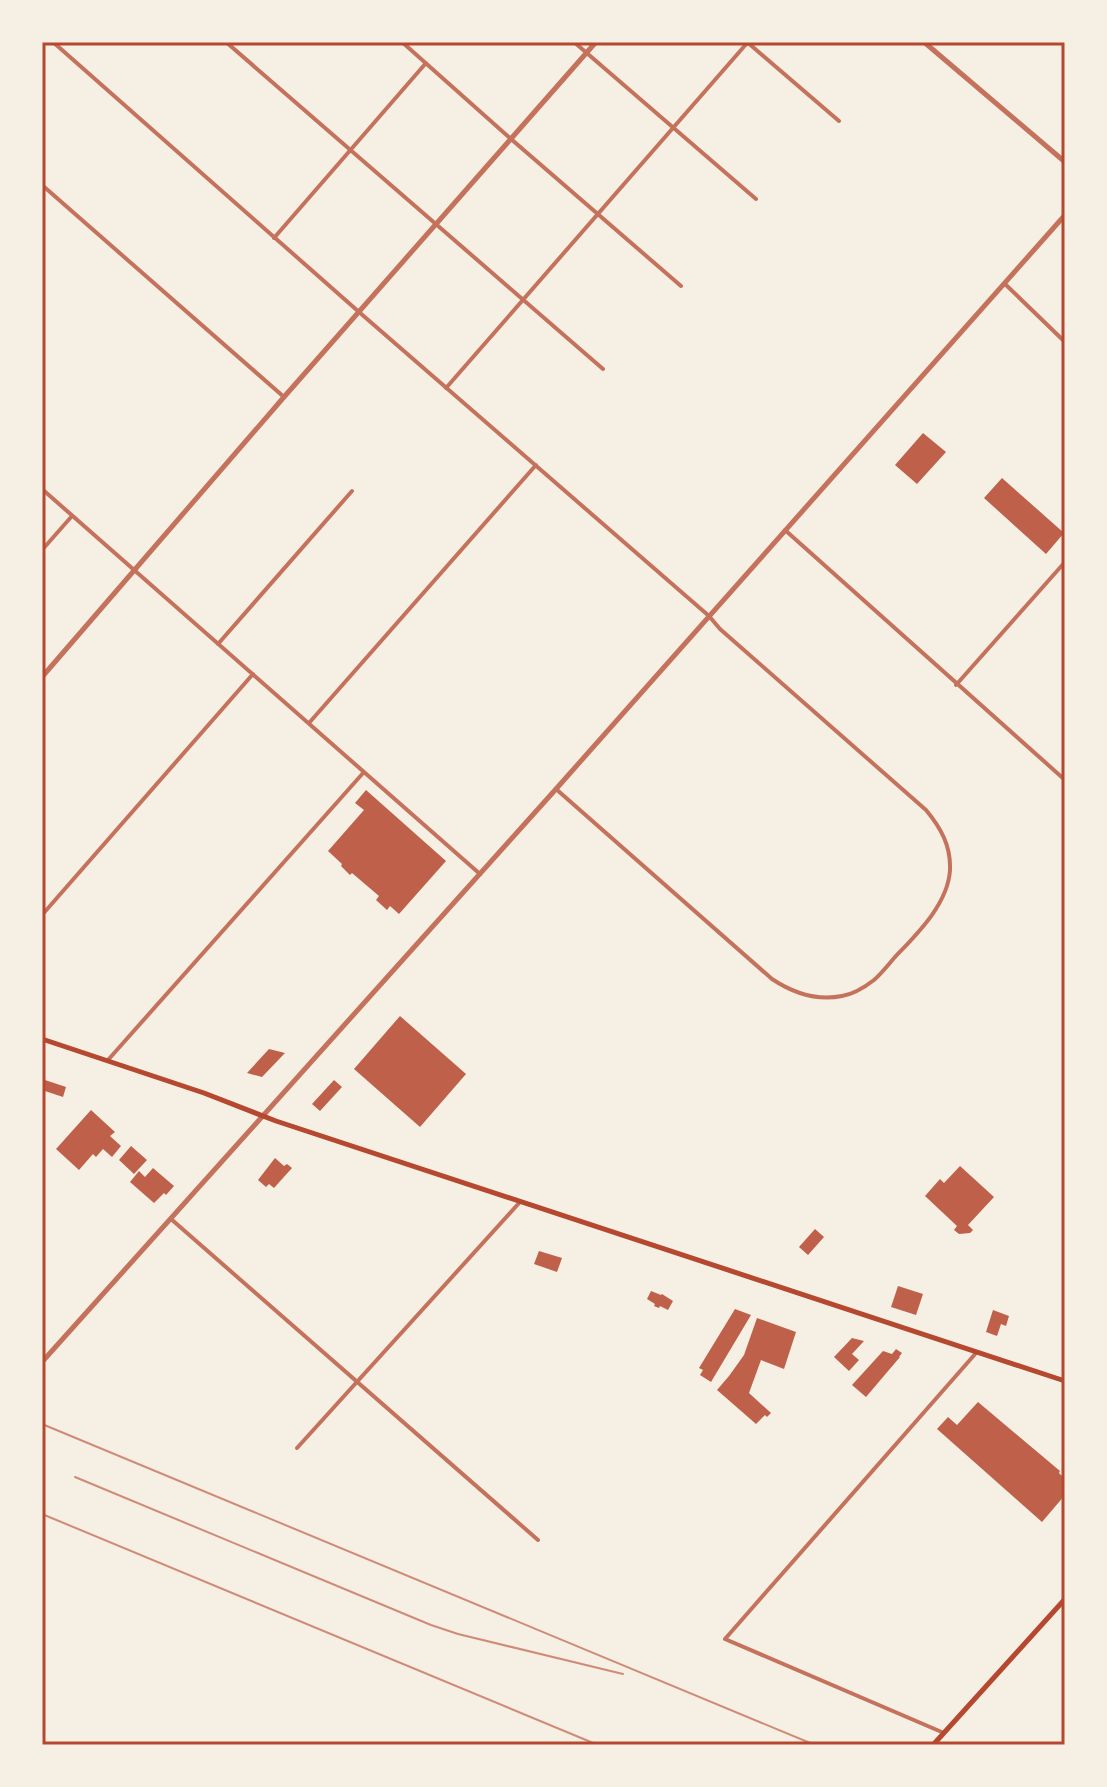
<svg xmlns="http://www.w3.org/2000/svg" width="1107" height="1787" viewBox="0 0 1107 1787" font-family="Lato,sans-serif">
<style>
.building{fill:#bf614a}
.lines{fill:none;stroke-linecap:round;stroke-linejoin:round}
.minor{stroke:#c5725c;stroke-width:4}
.tertiary{stroke:#c5725c;stroke-width:5}
.secondary{stroke:#b5482f;stroke-width:5}
.rail{stroke:#cf8b77;stroke-width:2}
.neatline{fill:none;stroke:#b5482f;stroke-width:3}
</style>
<rect width="100%" height="100%" fill="#f6efe4"/>
<path class="building" d="M923,433l23,19 -29,32 -22,-19z
M1002,478l62,55 -18,21 -62,-56z
M366,790l80,71 -47,53 -9,-8 -3,4 -11,-10 3,-4 -27,-23 -2,2 -9,-9 1,-2 -14,-13 36,-41 -9,-7z
M400,1016l66,58 -46,53 -66,-58z
M269,1049l16,4 -23,24 -15,-4z
M42,1079l24,8 -3,10 -21,-7z
M334,1080l8,7 -22,24 -8,-7z
M91,1110l24,22 -5,4 11,10 -9,11 -9,-8 -7,8 -3,-3 -14,16 -23,-21z
M131,1146l16,14 -13,14 -15,-14z
M275,1158l9,8 3,-2 5,4 -18,20 -5,-4 -3,3 -8,-7z
M960,1166l34,31 -26,28 5,5 -3,3 -11,1 -5,-4 3,-4 -32,-30 15,-17 4,4z
M153,1168l21,18 -8,9 -2,-2 -10,10 -24,-21 9,-11 6,6z
M815,1229l9,8 -16,18 -9,-8z
M539,1251l23,7 -5,14 -23,-8z
M898,1286l25,8 -7,21 -25,-8z
M651,1291l10,4 1,-1 11,7 -5,9 -8,-4 -1,2 -5,-2 1,-2 -8,-5z
M735,1309l16,6 -40,67 -11,-7 3,-5 -4,-2z
M993,1310l16,6 -3,10 -5,-2 -4,12 -11,-4z
M757,1318l39,14 -12,37 -23,-9 -12,33 22,20 -4,4 -2,-2 -9,9 -39,-34 12,-14 15,-21z
M852,1338l12,3 -12,13 7,6 -10,11 -15,-14z
M896,1349l6,4 -3,4h1l-34,40 -14,-12 31,-34 9,3z
M978,1402l82,69 -1,2 6,6v16l-23,27 -105,-93 11,-12 9,8z"/>
<g class="lines">
<path class="minor" d="M53,42l306,270 350,304 11,13 206,181c15,18 25,36 24,60 -2,34 -33,64 -55,87 -7,8 -13,16 -21,23 -9,7 -20,14 -32,16 -25,5 -49,-3 -70,-17l-216,-190
M226,42l377,327
M402,42l109,97 170,147
M574,42l182,157
M747,42l92,79
M42,185l242,212
M274,238l152,-175
M1005,284l60,58
M446,388l302,-346
M42,489l438,385
M785,530l280,250
M42,550l30,-34
M218,644l134,-153
M956,685l109,-123
M309,723l227,-258
M42,915l211,-241
M108,1060l256,-288
M171,1219l367,321
M297,1448l223,-246
M944,1733l-219,-94 251,-286"/>
<path class="tertiary" d="M924,42l141,120
M42,677l242,-280 312,-355
M42,1362l514,-573 509,-574"/>
<path class="secondary" d="M42,1039l162,54 72,28 789,260
M933,1745l132,-146"/>
<path class="rail" d="M42,1424l773,321
M75,1477l356,148 27,9 165,40
M42,1514l556,231"/>
</g>
<rect width="1107" height="1787" fill="none" stroke="#f6efe4" stroke-width="88"/>
<rect x="44" y="44" width="1019" height="1699" class="neatline"/>
</svg>
